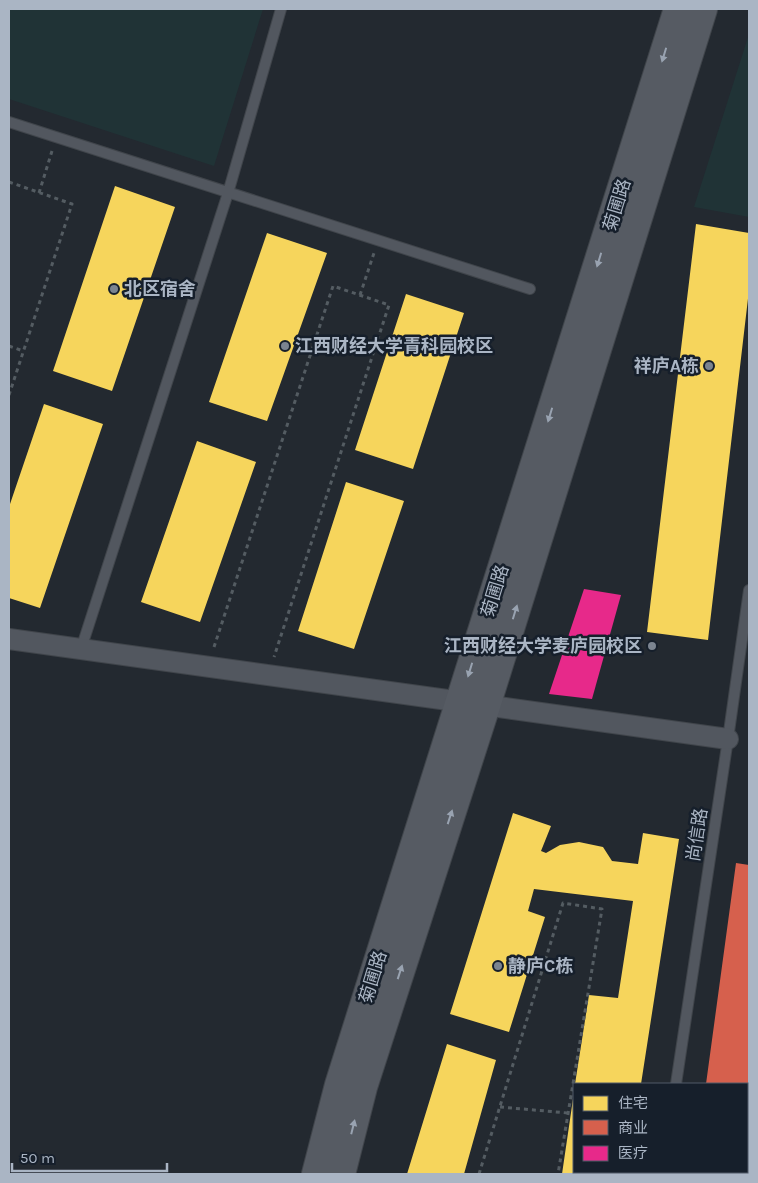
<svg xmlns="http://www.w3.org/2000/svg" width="758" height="1183" viewBox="0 0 758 1183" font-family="Karla,'Noto Sans SC',sans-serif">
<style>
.green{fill:#203336}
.homes{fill:#f6d55c}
.shops{fill:#d6604d}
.health{fill:#e7298a}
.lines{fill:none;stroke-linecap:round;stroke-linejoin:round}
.lane-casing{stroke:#40454b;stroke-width:12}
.street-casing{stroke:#40454b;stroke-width:22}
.secondary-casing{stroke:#40454b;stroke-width:30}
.path{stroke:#545c62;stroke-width:3;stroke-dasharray:4 4;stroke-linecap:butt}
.lane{stroke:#52575f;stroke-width:10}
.street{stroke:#52575f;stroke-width:20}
.secondary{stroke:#565b63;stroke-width:28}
.oneway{fill:#99a3b1}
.poi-dot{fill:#7b8490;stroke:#161f2b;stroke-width:2}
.labels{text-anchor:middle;stroke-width:5;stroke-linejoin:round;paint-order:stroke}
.street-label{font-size:18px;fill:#aab5c4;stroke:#161f2b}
.poi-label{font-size:18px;font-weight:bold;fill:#aab5c4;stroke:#161f2b;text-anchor:start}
</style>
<rect width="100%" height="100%" fill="#232930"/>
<path class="green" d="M9,9h254l-49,157 -205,-67z
M749,34v183l-55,-10z"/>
<path class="homes" d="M115,186l60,21 -63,184 -59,-20z
M696,224l53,9v57l-41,350 -61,-8z
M267,233l60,20 -60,168 -58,-19z
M406,294l58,19 -51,156 -58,-19z
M44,404l59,20 -63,184 -31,-10v-91z
M197,441l59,21 -56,160 -59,-20z
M346,482l58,19 -50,148 -56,-18z
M513,813l38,13 -10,25 5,2 14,-8 19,-3 24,5 9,14 26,3 5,-31 36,6 -38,245h-66l14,-89 29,3 15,-97 -99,-12 -6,22 17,6 -36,115 -59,-18z
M447,1044l49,16 -32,114h-57z
M573,1099l1,73h54v2h-66z"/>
<path class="shops" d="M736,863l13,2v309h-55l1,-2h52v-88h-41z"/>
<path class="health" d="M584,589l37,6 -29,104 -43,-5z"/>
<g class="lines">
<defs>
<path id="lane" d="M9,122l521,167
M81,649l147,-456 53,-184
M676,1084l52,-345 21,-149
M662,1174v-2"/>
<path id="street" d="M9,639l719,100"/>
<path id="secondary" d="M316,1174l23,-89 339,-1076
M341,1174l22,-87 123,-381 217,-697"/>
</defs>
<use href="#lane" class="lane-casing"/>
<use href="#street" class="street-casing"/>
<use href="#secondary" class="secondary-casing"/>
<path class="path" d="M9,182l63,22 -63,191
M39,193l13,-42
M360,295l14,-42
M9,346l14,5
M214,647l119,-361 56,19 -115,352
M500,1107l68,6
M479,1174l84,-271 39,6 -44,265"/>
<use href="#lane" class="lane"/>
<use href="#street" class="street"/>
<use href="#secondary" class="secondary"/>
</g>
<defs><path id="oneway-solid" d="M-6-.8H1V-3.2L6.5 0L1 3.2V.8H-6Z" transform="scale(1.25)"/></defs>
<g class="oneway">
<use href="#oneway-solid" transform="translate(664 55) rotate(107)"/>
<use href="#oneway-solid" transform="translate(599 260) rotate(107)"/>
<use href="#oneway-solid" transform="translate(550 415) rotate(107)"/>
<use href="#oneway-solid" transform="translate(515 612) rotate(-73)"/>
<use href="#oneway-solid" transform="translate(470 670) rotate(107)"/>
<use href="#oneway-solid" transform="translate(450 817) rotate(-72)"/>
<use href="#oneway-solid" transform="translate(400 972) rotate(-72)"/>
<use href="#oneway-solid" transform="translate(353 1127) rotate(-76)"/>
</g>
<g class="poi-dot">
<circle cx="114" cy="289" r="5"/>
<circle cx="285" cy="346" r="5"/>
<circle cx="709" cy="366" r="5"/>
<circle cx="652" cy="646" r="5"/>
<circle cx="498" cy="966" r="5"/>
</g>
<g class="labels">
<g class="street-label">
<text transform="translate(617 205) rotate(-73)" y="6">菊圃路</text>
<text transform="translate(495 591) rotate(-73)" y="6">菊圃路</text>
<text transform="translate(697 835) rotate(-81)" y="6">尚信路</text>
<text transform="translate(373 977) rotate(-73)" y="6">菊圃路</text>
</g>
<g class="poi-label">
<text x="124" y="295">北区宿舍</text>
<text x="295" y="352">江西财经大学青科园校区</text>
<text x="699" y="372" text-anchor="end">祥庐A栋</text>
<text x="642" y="652" text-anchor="end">江西财经大学麦庐园校区</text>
<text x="508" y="972">静庐C栋</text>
</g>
</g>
<rect width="758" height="1183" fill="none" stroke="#aab5c4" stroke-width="20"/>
<rect x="573" y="1083" width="175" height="90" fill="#161f2b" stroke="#515b68"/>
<rect x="583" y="1096" width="25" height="15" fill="#f6d55c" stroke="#515b68"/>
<text x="618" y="1108" font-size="15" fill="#aab5c4">住宅</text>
<rect x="583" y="1120" width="25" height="15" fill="#d6604d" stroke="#515b68"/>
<text x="618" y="1133" font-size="15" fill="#aab5c4">商业</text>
<rect x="583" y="1146" width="25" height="15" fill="#e7298a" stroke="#515b68"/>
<text x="618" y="1158" font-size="15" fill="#aab5c4">医疗</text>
<path d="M12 1163v8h155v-8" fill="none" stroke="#aab5c4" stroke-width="2.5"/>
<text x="20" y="1163" font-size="15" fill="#aab5c4" stroke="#161f2b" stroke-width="4" paint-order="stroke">50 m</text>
</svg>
